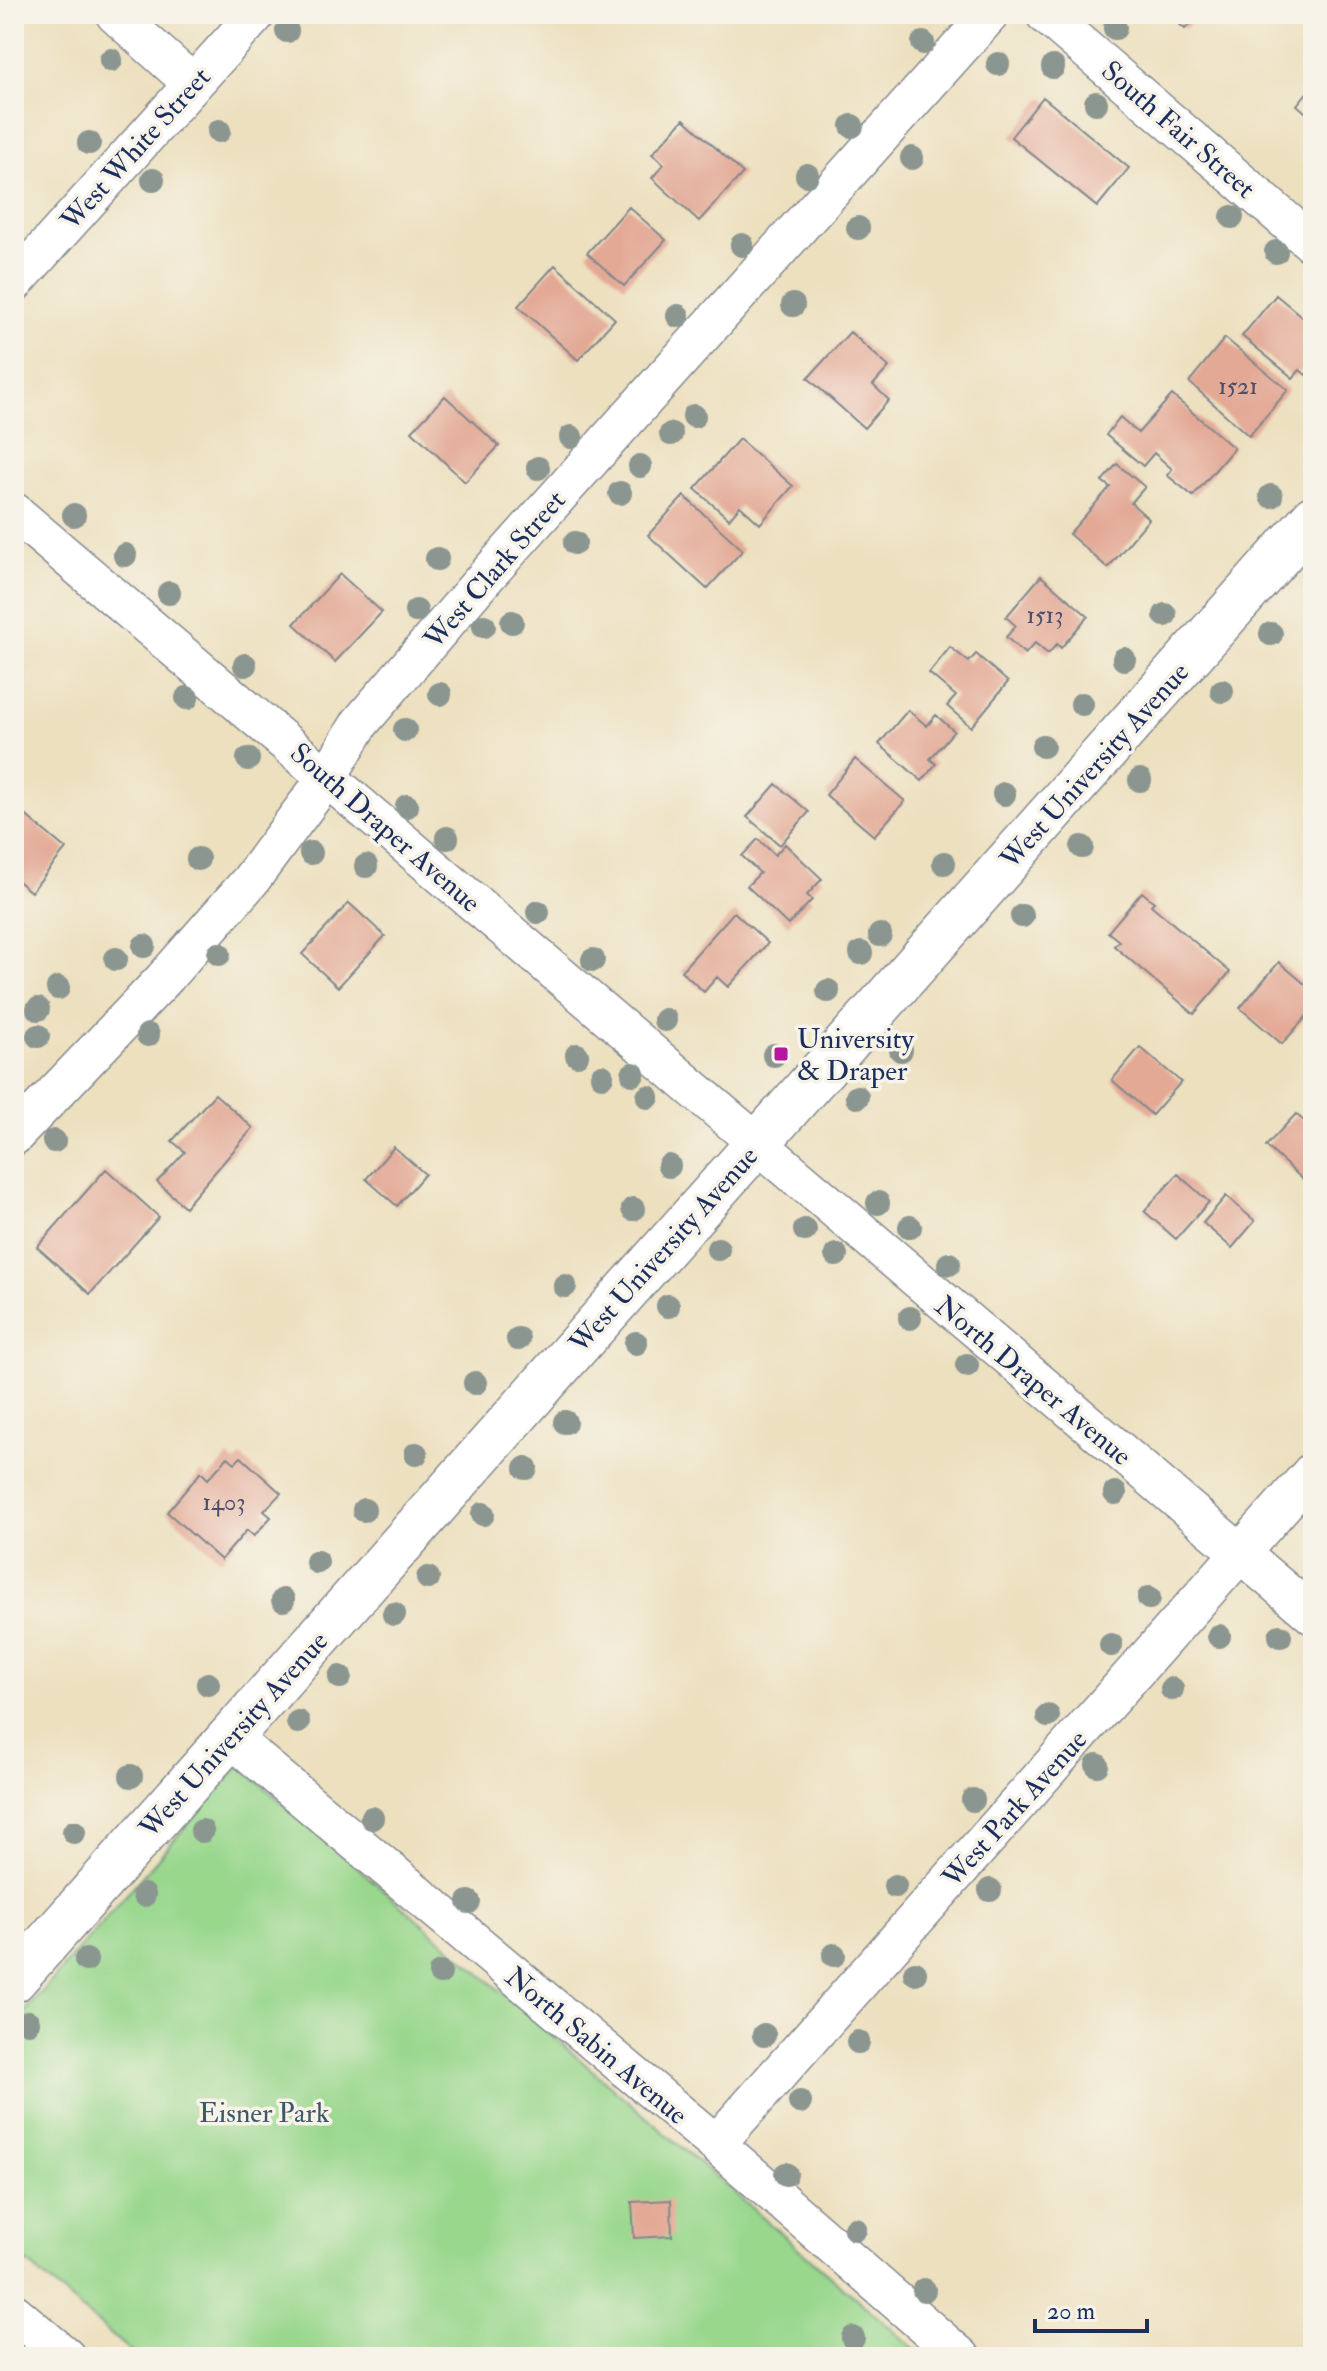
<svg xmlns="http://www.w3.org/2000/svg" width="1327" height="2371" viewBox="0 0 1327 2371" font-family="'IM FELL Double Pica',serif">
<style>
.green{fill:#98d78c;stroke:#5a8375;stroke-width:2}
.building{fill:#e3a995}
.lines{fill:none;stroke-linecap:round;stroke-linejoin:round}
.minor-casing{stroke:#84888e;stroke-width:41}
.major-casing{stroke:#84888e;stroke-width:47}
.minor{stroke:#fff;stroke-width:38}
.major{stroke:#fff;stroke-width:44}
.tree{fill:#8b9690}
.poi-dot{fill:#b5179e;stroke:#f7f3e8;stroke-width:3}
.labels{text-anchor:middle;stroke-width:7;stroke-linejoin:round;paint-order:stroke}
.number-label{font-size:24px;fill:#4d4e6c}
.street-label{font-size:28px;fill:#1b2f5e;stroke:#f7f3e8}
.poi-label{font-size:28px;fill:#1b2f5e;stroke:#f7f3e8;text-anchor:start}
.park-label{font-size:28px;fill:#3a596a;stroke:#f7f3e8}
</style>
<rect width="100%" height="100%" fill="#f7f3e8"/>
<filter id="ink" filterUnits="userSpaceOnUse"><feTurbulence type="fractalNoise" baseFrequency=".0125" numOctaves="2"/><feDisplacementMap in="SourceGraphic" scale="16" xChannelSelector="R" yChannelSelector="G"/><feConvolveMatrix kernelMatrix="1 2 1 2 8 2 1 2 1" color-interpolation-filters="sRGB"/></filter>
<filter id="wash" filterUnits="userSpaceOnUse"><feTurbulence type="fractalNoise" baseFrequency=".006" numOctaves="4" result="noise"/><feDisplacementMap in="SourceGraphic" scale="32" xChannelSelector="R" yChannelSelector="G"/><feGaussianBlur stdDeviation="1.8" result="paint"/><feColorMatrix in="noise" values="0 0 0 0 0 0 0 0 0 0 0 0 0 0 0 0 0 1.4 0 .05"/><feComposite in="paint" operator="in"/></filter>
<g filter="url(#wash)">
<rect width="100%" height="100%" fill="#ede0bf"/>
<path class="green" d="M239,1765l685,592h-787l-123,-106v-227z"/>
<g id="blocks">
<path class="building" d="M1168,14h31l-14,15z
M1313,85v34l-16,-14z
M1043,97l86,71 -32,39 -86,-70z
M684,119l59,54 -44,48 -47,-43 12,-14 -12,-10z
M629,207l37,33 -42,46 -37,-33z
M555,265l60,54 -37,41 -60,-54z
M1276,295l37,31v40l-7,9 -6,-5 -7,8 -51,-42z
M850,332l39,35 -16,18 16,15 -25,28 -56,-50z
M1225,338l63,52 -39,46 -60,-54z
M1172,395l62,53 -41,48 -26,-21 5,-6 -18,-16 -11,13 -37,-31 14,-18 18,16z
M445,396l54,50 -34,36 -53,-51z
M739,439l54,47 -33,38 -20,-18 -11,13 -34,-30z
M1117,464l28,23 -14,16 18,16 -41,49 -39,-34 41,-47 -8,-6z
M684,496l59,54 -36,39 -59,-54z
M340,574l42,38 -47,50 -41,-38z
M1041,576l47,40 -27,32 -4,-4 -9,10 -13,-11 -10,11 -19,-17 10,-11 -10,-9z
M950,647l19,15 7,-8 32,28 -37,45 -24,-21 9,-10 -27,-23z
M908,710l19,16 9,-11 18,16 -24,28 6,5 -14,17 -43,-37z
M855,759l50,42 -31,35 -48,-41z
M776,784l33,28 -29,33 -33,-28z
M17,808l49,41 -35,43 -17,-14v-66z
M758,839l17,16 10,-11 37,35 -15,16 5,5 -24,25 -41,-39 13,-13 -18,-17z
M1142,892l12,10 -3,3 79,67 -36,42 -80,-68 5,-5 -11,-9z
M349,903l36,33 -47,51 -36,-33z
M734,912l34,31 -40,44 -11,-10 -13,15 -23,-21z
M1279,962l34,29v18l-31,35 -42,-36z
M1140,1047l41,35 -29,33 -40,-35z
M215,1094l38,34 -68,79 -28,-25 28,-30 -13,-11z
M1296,1114l17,15v50l-5,5 -42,-38z
M394,1147l31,27 -28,32 -31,-27z
M106,1169l53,48 -69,77 -53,-47z
M1178,1174l31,28 -33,37 -32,-28z
M1226,1196l29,25 -23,27 -29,-25z
M228,1457l7,6 6,-6 40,36 -17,18 7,6 -17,19 -7,-6 -26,30 -54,-48 34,-40 7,7z
M671,2200l1,36 -38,2 -2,-36z"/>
</g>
</g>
<g filter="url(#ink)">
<use href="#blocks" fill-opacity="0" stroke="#84888e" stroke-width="2"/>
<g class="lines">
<defs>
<path id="minor" d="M115,14l78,70
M1045,14l268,230
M14,283l242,-269
M14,512l1299,1103
M14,1136l149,-156 87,-99 78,-105 32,-53 121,-141 509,-568
M230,1737l486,407 245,213
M716,2144l597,-673
M14,2313l52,44"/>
<path id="major" d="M14,1980l1299,-1462"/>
</defs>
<use href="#minor" class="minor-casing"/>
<use href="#major" class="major-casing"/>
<use href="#minor" class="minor"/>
<use href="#major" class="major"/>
</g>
<g class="tree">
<circle cx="1115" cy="28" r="12"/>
<circle cx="287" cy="31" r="12"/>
<circle cx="923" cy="43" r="12"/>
<circle cx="111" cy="60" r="12"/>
<circle cx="998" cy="64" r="12"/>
<circle cx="1053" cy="67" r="12"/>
<circle cx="1096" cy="103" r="12"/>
<circle cx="852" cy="126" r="12"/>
<circle cx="219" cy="131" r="12"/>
<circle cx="89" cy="143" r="12"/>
<circle cx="912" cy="158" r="12"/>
<circle cx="807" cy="175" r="12"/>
<circle cx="153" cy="180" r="12"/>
<circle cx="1232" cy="217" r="12"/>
<circle cx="858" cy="228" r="12"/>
<circle cx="742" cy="245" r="12"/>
<circle cx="1276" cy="252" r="12"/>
<circle cx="793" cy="305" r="12"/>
<circle cx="678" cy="316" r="12"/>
<circle cx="694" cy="416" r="12"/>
<circle cx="671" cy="434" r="12"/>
<circle cx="571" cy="437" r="12"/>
<circle cx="640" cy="466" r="12"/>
<circle cx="538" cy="468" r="12"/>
<circle cx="620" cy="493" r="12"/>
<circle cx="1271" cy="496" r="12"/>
<circle cx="74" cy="515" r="12"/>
<circle cx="575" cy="543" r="12"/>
<circle cx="125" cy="555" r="12"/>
<circle cx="437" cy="559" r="12"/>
<circle cx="169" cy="593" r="12"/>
<circle cx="416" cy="611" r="12"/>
<circle cx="1165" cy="615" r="12"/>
<circle cx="512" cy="622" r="12"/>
<circle cx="484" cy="626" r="12"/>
<circle cx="1271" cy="634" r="12"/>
<circle cx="1124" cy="659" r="12"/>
<circle cx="245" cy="665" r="12"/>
<circle cx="1222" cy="691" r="12"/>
<circle cx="440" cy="694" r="12"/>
<circle cx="187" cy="698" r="12"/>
<circle cx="1082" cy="704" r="12"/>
<circle cx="405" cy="730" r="12"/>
<circle cx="1043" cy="746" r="12"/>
<circle cx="248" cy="759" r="12"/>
<circle cx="1140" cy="780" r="12"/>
<circle cx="1004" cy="794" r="12"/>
<circle cx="407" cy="806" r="12"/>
<circle cx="447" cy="838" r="12"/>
<circle cx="1082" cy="847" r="12"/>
<circle cx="311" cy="853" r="12"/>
<circle cx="198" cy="859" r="12"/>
<circle cx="944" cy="863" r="12"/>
<circle cx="366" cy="866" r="12"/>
<circle cx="538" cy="912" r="12"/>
<circle cx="1022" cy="916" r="12"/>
<circle cx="880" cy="935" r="12"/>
<circle cx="144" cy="946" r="12"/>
<circle cx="861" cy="953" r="12"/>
<circle cx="219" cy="954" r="12"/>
<circle cx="116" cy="959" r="12"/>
<circle cx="593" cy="960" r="12"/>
<circle cx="58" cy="988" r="12"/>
<circle cx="828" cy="991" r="12"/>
<circle cx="38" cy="1009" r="12"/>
<circle cx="665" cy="1020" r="12"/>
<circle cx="148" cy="1035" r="12"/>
<circle cx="38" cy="1036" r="12"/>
<circle cx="901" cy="1050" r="12"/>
<circle cx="577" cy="1055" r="12"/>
<circle cx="774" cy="1055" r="12"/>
<circle cx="633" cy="1074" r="12"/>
<circle cx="602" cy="1076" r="12"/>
<circle cx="648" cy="1097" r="12"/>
<circle cx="857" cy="1097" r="12"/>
<circle cx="54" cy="1141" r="12"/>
<circle cx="669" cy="1166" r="12"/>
<circle cx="878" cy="1203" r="12"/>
<circle cx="633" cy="1209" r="12"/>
<circle cx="910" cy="1227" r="12"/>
<circle cx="805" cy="1230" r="12"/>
<circle cx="718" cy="1249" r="12"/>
<circle cx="836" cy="1255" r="12"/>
<circle cx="949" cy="1264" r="12"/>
<circle cx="565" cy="1286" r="12"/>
<circle cx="668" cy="1306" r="12"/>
<circle cx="910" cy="1318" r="12"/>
<circle cx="518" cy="1339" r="12"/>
<circle cx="636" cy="1343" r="12"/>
<circle cx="967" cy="1365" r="12"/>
<circle cx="475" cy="1383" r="12"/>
<circle cx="565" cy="1422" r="12"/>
<circle cx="416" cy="1454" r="12"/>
<circle cx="526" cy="1468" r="12"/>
<circle cx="1115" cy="1493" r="12"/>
<circle cx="364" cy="1510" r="12"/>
<circle cx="483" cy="1514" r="12"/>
<circle cx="317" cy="1562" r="12"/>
<circle cx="428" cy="1578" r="12"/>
<circle cx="1149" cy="1598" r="12"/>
<circle cx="283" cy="1600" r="12"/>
<circle cx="394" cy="1614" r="12"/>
<circle cx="1219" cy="1636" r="12"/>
<circle cx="1280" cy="1636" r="12"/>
<circle cx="1111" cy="1645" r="12"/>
<circle cx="340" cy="1677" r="12"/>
<circle cx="208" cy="1684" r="12"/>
<circle cx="1172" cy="1689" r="12"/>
<circle cx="1048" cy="1716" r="12"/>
<circle cx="298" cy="1722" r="12"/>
<circle cx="1097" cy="1765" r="12"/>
<circle cx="131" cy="1776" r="12"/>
<circle cx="973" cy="1800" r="12"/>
<circle cx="372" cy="1818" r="12"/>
<circle cx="202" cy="1831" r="12"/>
<circle cx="74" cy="1832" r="12"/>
<circle cx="895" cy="1886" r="12"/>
<circle cx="990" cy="1890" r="12"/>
<circle cx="144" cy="1895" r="12"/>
<circle cx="469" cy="1902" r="12"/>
<circle cx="834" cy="1955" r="12"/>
<circle cx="86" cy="1960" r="12"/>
<circle cx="440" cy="1973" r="12"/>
<circle cx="915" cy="1973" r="12"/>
<circle cx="28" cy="2022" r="12"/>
<circle cx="764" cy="2035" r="12"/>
<circle cx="858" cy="2042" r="12"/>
<circle cx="800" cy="2102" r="12"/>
<circle cx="786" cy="2174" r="12"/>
<circle cx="855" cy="2229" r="12"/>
<circle cx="924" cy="2290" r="12"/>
<circle cx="853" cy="2338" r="12"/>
</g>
</g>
<rect class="poi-dot" x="773" y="1046" width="16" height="16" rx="4"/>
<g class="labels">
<g class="number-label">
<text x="1238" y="394">1521</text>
<text x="1045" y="623">1513</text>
<text x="224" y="1510">1403</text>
</g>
<g class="street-label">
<text transform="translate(1179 129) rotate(41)" y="10">South Fair Street</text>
<text transform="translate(135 148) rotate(-48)" y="10">West White Street</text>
<text transform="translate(494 569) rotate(-49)" y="10">West Clark Street</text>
<text transform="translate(1094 765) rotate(-48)" y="10">West University Avenue</text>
<text transform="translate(386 827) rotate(41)" y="10">South Draper Avenue</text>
<text transform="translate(663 1249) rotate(-48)" y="10">West University Avenue</text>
<text transform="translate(1034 1380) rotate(40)" y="10">North Draper Avenue</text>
<text transform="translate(233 1734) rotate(-48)" y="10">West University Avenue</text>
<text transform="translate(1014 1808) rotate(-48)" y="10">West Park Avenue</text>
<text transform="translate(597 2045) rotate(40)" y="10">North Sabin Avenue</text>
</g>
<g class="poi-label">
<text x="797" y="1048">University<tspan x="797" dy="32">&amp; Draper</tspan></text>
</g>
<g class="park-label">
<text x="264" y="2122">Eisner Park</text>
</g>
</g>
<rect width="1327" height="2371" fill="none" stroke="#f7f3e8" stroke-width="48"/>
<path d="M1035 2319v12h112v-12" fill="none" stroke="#1b2f5e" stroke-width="4"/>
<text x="1047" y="2319" font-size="24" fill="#1b2f5e" stroke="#f7f3e8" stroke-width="6" paint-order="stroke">20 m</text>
</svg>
